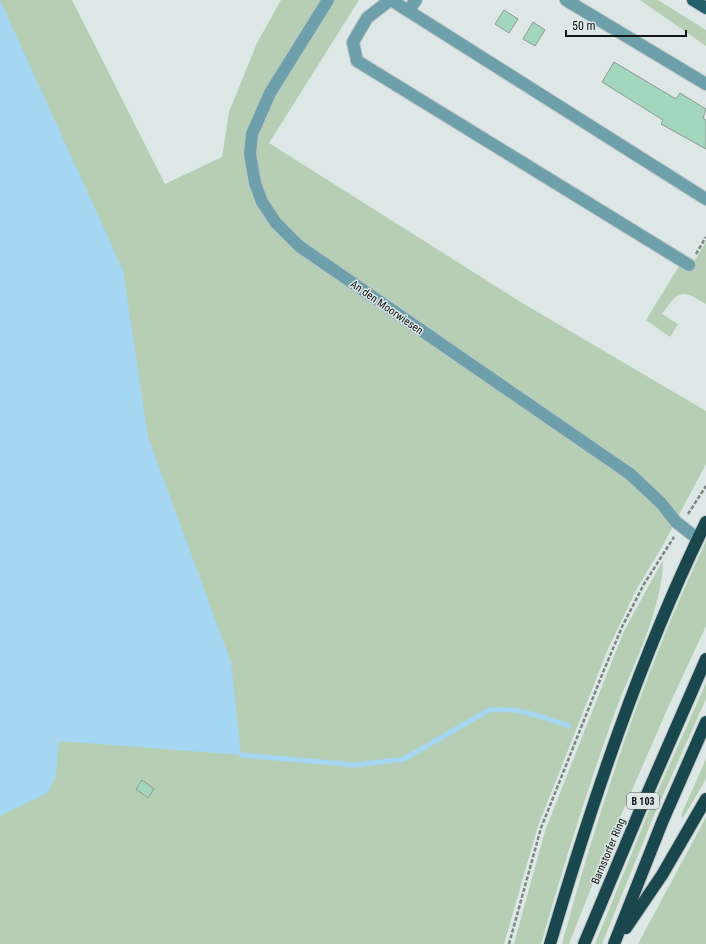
<svg xmlns="http://www.w3.org/2000/svg" width="706" height="944" viewBox="0 0 706 944" font-family="'Roboto Condensed',sans-serif">
<style>
.green{fill:#b6ceb4}
.water{fill:#a5d6f2}
.lines{fill:none;stroke-linecap:round;stroke-linejoin:round}
.stream{stroke:#a5d6f2;stroke-width:5}
.building{fill:#a2d7be;stroke:#909995}
.minor-casing{stroke:#bcc6c5;stroke-width:14}
.major-casing{stroke:#bcc6c5;stroke-width:14}
.highway-casing{stroke:#bcc6c5;stroke-width:14}
.path{stroke:#7d8483;stroke-width:2.5;stroke-dasharray:4 2;stroke-linecap:butt}
.minor{stroke:#6da0aa;stroke-width:12}
.major{stroke:#225f6a;stroke-width:12}
.highway{stroke:#1a464e;stroke-width:12}
.labels{text-anchor:middle;stroke-width:3;stroke-linejoin:round;paint-order:stroke}
.shield{fill:#dde8e6;stroke:#4e5454;stroke-width:1}
.shield-label{font-size:10px;font-weight:bold;fill:#111515}
.street-label{font-size:11px;fill:#111515;stroke:#dde8e6}
</style>
<rect width="100%" height="100%" fill="#dde8e6"/>
<path class="green" d="M0,0h72l93,184 57,-27 7,-45 28,-69 24,-43h78l-90,143 255,161 182,107v53l-43,81 -27,45 -28,59 -70,177 -34,118h-504z
M640,0h18l48,30v16z
M706,242v62c-25,-15 -27,-14 -44,10l16,10 -8,13 -24,-17 33,-54 9,5z
M706,541v85l-40,86 -60,138 -37,94h-7c37,-137 83,-274 144,-403z
M663,560c-1,54 -32,107 -50,158 -27,74 -50,150 -72,226h-27l31,-113 79,-200z
M706,683v16l-51,114 -53,131h-7l53,-131z
M706,759v20l-23,39 -2,-3z
M706,817v127h-68z"/>
<path class="water" d="M0,0l123,270 25,167 83,225 10,93 -182,-14 -3,35 -8,17 -48,23z"/>
<g class="lines">
<path class="stream" d="M241,755l115,10 48,-6 85,-49c29,-3 54,7 80,16"/>
</g>
<path class="building" d="M504,10l14,9 -9,14 -14,-9z
M533,22l12,8 -10,16 -12,-7z
M614,62l62,37 4,-6 26,16 -3,9 3,2v29l-45,-25 2,-4 -61,-38z
M142,780l12,9 -6,9 -12,-9z"/>
<g class="lines">
<defs>
<path id="minor" d="M328,0l-58,93 -18,41 -2,20 5,29 7,19 14,21 23,23 331,228 31,29 15,19 22,17
M390,0l-23,18 -14,24 4,19 332,204
M391,0l315,199
M566,0l140,84
M408,11l8,-11"/>
<path id="major" d="M693,0l13,8"/>
<path id="highway" d="M626,928l36,-53 44,-76
M550,944c42,-142 91,-289 156,-422
M584,944l57,-136 65,-149
M614,944l49,-124 43,-98"/>
</defs>
<use href="#minor" class="minor-casing"/>
<use href="#major" class="major-casing"/>
<use href="#highway" class="highway-casing"/>
<path class="path" d="M696,254l10,-17
M688,514l18,-28
M509,944l32,-116 63,-158 18,-43 22,-43 30,-47"/>
<use href="#minor" class="minor"/>
<use href="#major" class="major"/>
<use href="#highway" class="highway"/>
</g>
<g class="labels">
<rect class="shield" x="627" y="793" width="32" height="16" rx="3"/>
<g class="shield-label">
<text x="643" y="805">B 103</text>
</g>
<g class="street-label">
<text transform="translate(387 307) rotate(35)" y="4">An den Moorwiesen</text>
<text transform="translate(608 851) rotate(-67)" y="4">Barnstorfer Ring</text>
</g>
</g>
<path d="M566 30v6h120v-6" fill="none" stroke="#111515" stroke-width="2"/>
<text x="572" y="30" font-size="12" fill="#111515" stroke="#dde8e6" stroke-width="3" paint-order="stroke">50 m</text>
</svg>
